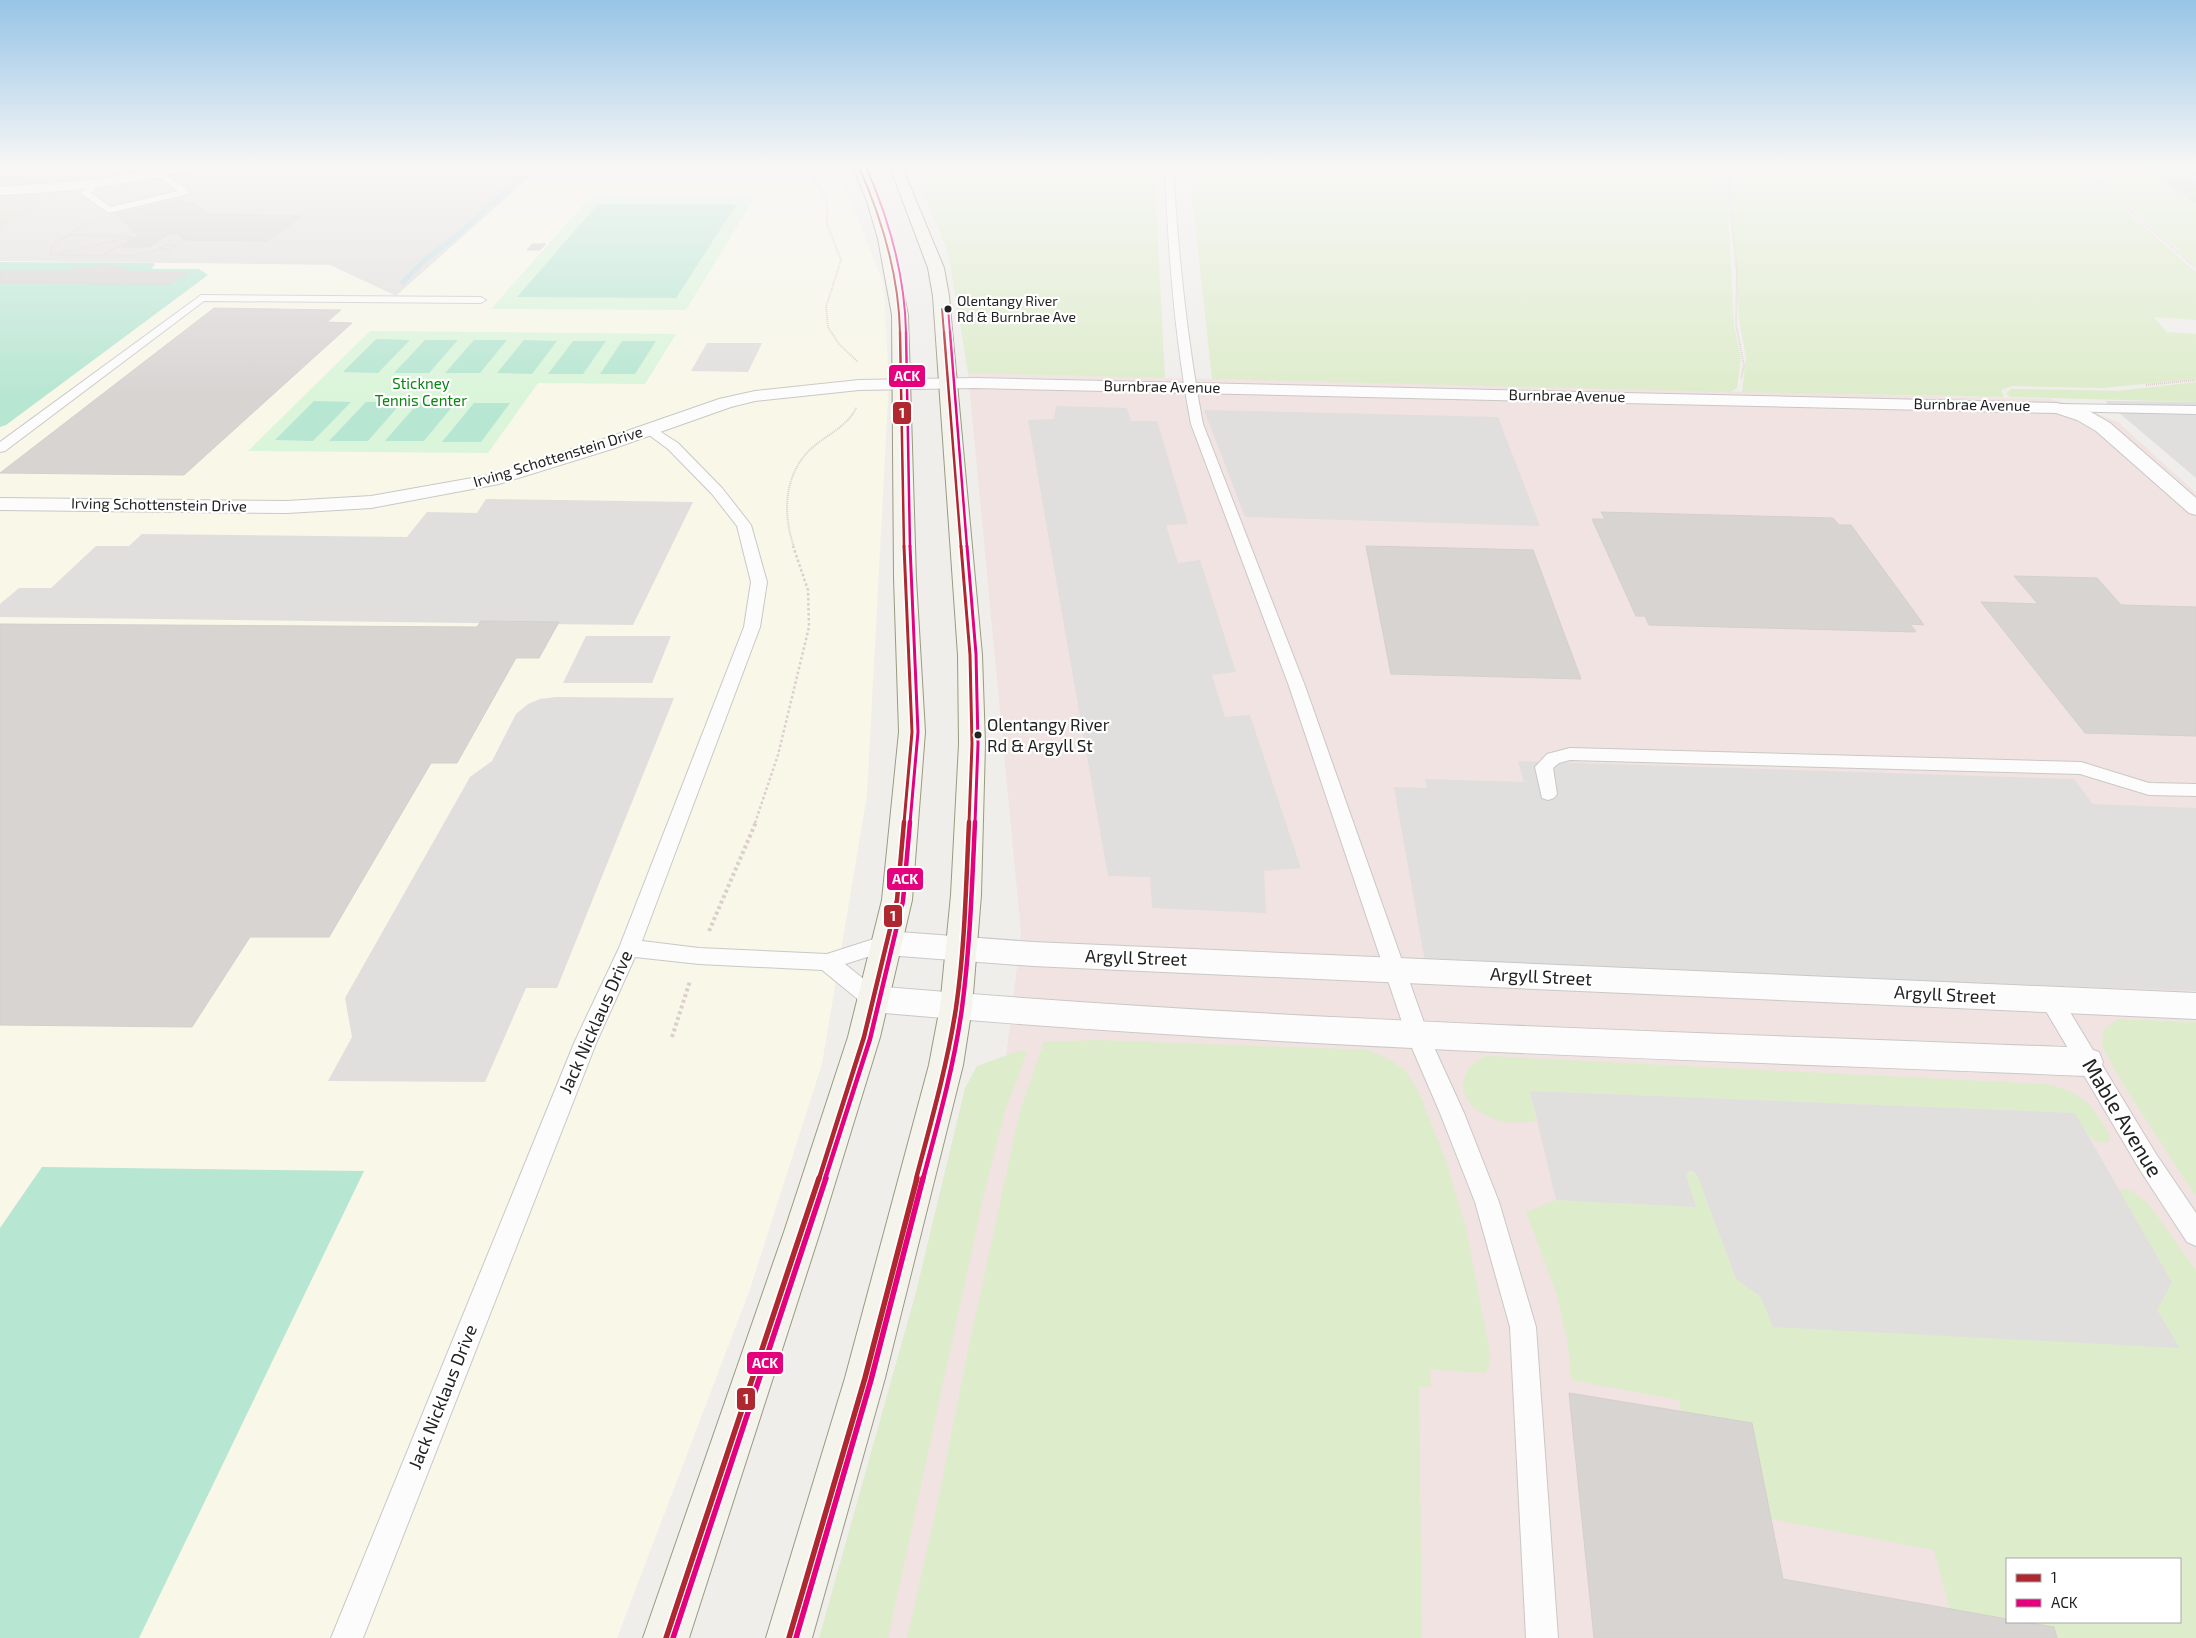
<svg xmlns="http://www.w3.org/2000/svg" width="2196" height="1638" viewBox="0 0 2196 1638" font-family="'Exo 2',sans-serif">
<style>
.residential{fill:#dfdedc}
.commercial{fill:#f1e3e1;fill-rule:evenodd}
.education{fill:#f8f7e8}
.construction{fill:#d9d9cd}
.grass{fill:#ddeccb}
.forest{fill:#cbdec1}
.park{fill:#daf5da}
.pitch{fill:#b7e6d2}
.parking{fill:#e0dfde}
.water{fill:#bfdbe3}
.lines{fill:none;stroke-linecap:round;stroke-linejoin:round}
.stream{stroke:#bfdbe3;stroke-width:5}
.building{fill:#d7d4d2;stroke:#d3d0cc}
.service-casing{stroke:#c9c8c7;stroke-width:2}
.minor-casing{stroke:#c9c8c7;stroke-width:2}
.secondary-casing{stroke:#999a82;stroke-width:2}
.path-far2{stroke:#dccecd;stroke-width:2;stroke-dasharray:1 1;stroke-linecap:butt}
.path-far1{stroke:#dccecd;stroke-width:2.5;stroke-dasharray:2.5 2.5;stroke-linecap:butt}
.path{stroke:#dccecd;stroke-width:4;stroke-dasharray:3 3;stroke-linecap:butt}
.service{fill:#fdfcfc;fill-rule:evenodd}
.minor{fill:#fdfcfc;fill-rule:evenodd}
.secondary{fill:#f4f4ed;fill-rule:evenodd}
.bus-1-far4-casing{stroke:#fff;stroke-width:4}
.bus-1-far3-casing{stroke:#fff;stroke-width:5}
.bus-1-far2-casing{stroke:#fff;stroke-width:6}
.bus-1-far1-casing{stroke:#fff;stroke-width:8}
.bus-1-casing{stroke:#fff;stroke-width:9}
.bus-2-far4-casing{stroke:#fff;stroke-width:4}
.bus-2-far3-casing{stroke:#fff;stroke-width:5}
.bus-2-far2-casing{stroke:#fff;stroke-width:6}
.bus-2-far1-casing{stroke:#fff;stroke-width:8}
.bus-2-casing{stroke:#fff;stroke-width:9}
.bus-1-far4{stroke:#af272f;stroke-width:2}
.bus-1-far3{stroke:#af272f;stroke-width:2.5}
.bus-1-far2{stroke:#af272f;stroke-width:3}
.bus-1-far1{stroke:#af272f;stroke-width:4.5}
.bus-1{stroke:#af272f;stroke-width:5.5}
.bus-2-far4{stroke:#e5007d;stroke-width:2}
.bus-2-far3{stroke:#e5007d;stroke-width:2.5}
.bus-2-far2{stroke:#e5007d;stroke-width:3}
.bus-2-far1{stroke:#e5007d;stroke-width:4.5}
.bus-2{stroke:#e5007d;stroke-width:5.5}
.bus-dot{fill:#222;stroke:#fff;stroke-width:2}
.labels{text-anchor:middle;stroke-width:4.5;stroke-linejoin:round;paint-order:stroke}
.far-bus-label{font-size:14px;fill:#222;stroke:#fff;text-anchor:start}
.far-park-label{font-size:15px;fill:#0c8416;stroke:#fff}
.far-street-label{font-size:15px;fill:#222;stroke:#fff}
.bus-label{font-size:17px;fill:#222;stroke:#fff;text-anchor:start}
.street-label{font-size:18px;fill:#222;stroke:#fff}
.near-street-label{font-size:21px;fill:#222;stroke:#fff}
.line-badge{stroke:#fff;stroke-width:2}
.badge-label{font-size:14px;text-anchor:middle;font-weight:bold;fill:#fff}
</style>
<rect width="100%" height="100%" fill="#f0eeeb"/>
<path class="residential" d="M0,167h541l-145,129 -66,-31 -330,-4z"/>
<path class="commercial" d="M968,373l1081,26 27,6 42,17 78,71v529l-78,-3 -16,27 22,38 72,113v441h-1351l160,-572 16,-133zM2007,1559h173v63h-173z"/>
<path class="education" d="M541,167h296l46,116 6,99 -22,413 -45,269 -72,225 -133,349h-617v-1377l330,4 66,31z"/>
<path class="construction" d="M0,167h185l-108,20 -77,43z
M190,167h351l-16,14 -308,-3z"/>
<path class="grass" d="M910,167h244l11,211 -197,-5 -19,-116 -9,-25z
M1189,167h537l8,157 7,36 -4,28 -7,4 -518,-13z
M1733,167h303l24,4 35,12 101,89v48l-43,-3 14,15 29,2v45l-94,9 -90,-2 -11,4 3,7 -262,-5 4,-34 -7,-38 -10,-147z
M2050,167h93l-1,2 54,34v63l-92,-81 -28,-12z
M2196,382v20l-186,-5 -4,-3 5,-5h6l100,2z
M2118,1019l78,3v175l-73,-113 -21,-38 2,-16z
M1096,1040l273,10 18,8 18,12 14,22 27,69 20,67 24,125v11l-5,9 -55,-4 1,17 -12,1 3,251h-515l29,-127 31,-156 53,-244 24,-69z
M1019,1051l8,1 -22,59 -21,83 -96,444h-69l97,-346 49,-204 12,-22z
M1486,1056l559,28c26,5 42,13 56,37 5,7 9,12 9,21 -20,4 -27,-15 -35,-29l-544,-22 5,30c-17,2 -33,3 -49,-5 -30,-13 -33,-47 -1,-60z
M1688,1171l10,5 38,103 25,18 418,51 -23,-38 16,-28 -54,-93 13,2 17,12 48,67v368h-139l-3,-11 -30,-5h156v-63h-173v60l-57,-10 -16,-59 -163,-31 -90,-107 -2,-12 -108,-20 -3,-36 -11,-49 -31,-83 30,-12 140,7 -10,-33z"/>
<path class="forest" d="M2143,167l26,1 27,15v20l-54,-34z"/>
<path class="park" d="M591,196l164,1 -69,113 -195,-1z
M370,331l306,3 -31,50 -107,-1 -50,70 -240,-2z"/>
<path class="pitch" d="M598,204l138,1 -60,93 -159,-1z
M0,262l153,1 2,2 -4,3 3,1h45l9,6 -202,150 -6,2z
M376,339l34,1 -32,33 -35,-1z
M425,340h33l-29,33h-35z
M474,340h33l-27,33h-35z
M524,340l33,1 -25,33 -35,-1z
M573,341h33l-23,33h-35z
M622,341h34l-21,33h-35z
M314,401l37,1 -38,39 -38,-1z
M366,402h36l-34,39h-39z
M419,402h37l-32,39h-39z
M474,403h36l-29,39h-39z
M42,1167l322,4 -225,467h-139v-410z"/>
<path class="parking" d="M707,343h55l-14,29 -57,-1z
M2105,401l91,1v76z
M1056,406l71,2 4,13h26l31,103 -22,1 12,38 22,-3 36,112 -24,3 13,42 25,-2 51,153 -37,3 2,42 -114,-5 -2,-31 -42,-1 -80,-456 26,-1z
M1204,410l294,7 42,109 -295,-9z
M486,499l207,3 -60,123 -633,-8v-13l19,-16h32l45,-42h33l13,-12 265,3 20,-25 50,1z
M586,636h85l-19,47h-89z
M556,697l118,1 -117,290h-31l-41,94 -157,-1 24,-44 -7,-39 125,-221 22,-16 24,-47 12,-10 12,-5z
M1518,761l556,18 19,25 103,4v183l-771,-29 -31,-175 33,1 -2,-9 99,3z
M1530,1091l545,22 97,169 -15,28 23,38 -407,-21 -12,-30 -25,-18 -38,-102 -4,-5 -6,-1 -2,3 10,33 -140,-7z"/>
<path class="water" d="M2168,167h28v16l-27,-15z"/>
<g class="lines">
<path class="stream" d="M403,282l22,-22 31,-24 78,-69"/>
</g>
<path class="building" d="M181,199l6,5 6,-1 15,11 94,2 -35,25 -83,-1 -5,-7 -11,1 -19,13h-28l17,-11 -22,-22z
M532,244h14l-6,6h-13z
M98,265l30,3 -5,4h64l-17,12 -170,-1v-10l3,-2h65l6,-3h20z
M214,308l127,2 -14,12 25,1 -168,152 -184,-2z
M1601,512l232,6 6,7h12l73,100 -14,-1 6,8 -267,-7 -4,-9h-9l-44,-97h13z
M1366,546l167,4 48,129 -190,-5z
M2014,576l83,2 24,27 75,2v129l-111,-3 -104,-131 57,2z
M481,621l78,1 -20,36h-23l-59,105h-26l-102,174h-79l-58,90 -192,-2v-401l477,3z
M1569,1393l183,30 31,156 224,40v3h17l30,5 3,11h-463z"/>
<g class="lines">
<defs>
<path id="service" d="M1165,167h8c5,86 14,173 30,257l102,262 123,348 36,79 35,89 37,125 22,311h-32l-16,-311 -35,-125 -35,-89 -34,-79 -117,-348 -98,-262c-16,-84 -23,-171 -26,-257z
M160,171l28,19v4l-79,19 -29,-20 11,-10h6l2,2 -8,8 20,14 67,-16 -21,-15 -1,-2z
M201,295l280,2 5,3 -5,3 -277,-2 -199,150 -5,1v-10z
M2057,404l139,2v8l-143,-3 -2,-3 2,-3z
M650,425l28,18 44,45 29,37 16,57 -7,45 -118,314 57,7 128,6 59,-19 7,2 3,6 -3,6 -48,15 36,29 3,6 -3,6 -8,3 -8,-3 -43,-35 -123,-6 -64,-7 -38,84 -234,597h-32l244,-597 44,-93 125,-321 7,-45 -14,-56 -25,-32 -44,-45 -23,-17 -1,-3 1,-3z
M1570,748l511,14 68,21 47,1v12l-47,-1 -69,-21 -510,-14 -11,3 -6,5 4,26 -3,4 -6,2 -6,-2 -7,-31 12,-13z
M2051,991l8,3 97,160 40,59v33l-9,-4 -47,-72 -97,-164 -3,-6 3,-6z"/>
<path id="minor" d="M169,167h22l-1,3c-63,16 -126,22 -190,25v-8l93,-7z
M975,378l1082,25 34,9 19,11 86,75v17l-7,-2 -93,-82 -19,-11 -21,-7 -1081,-25 -116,2 -104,11 -24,6 -119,42 -113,35 -128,24 -84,5 -287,-3v-12l287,3 84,-5 118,-21 109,-34 121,-42 36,-8 104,-11z
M886,931l147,11 1163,51v26l-1163,-53 -147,-11 -11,-4 -4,-8 4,-8z
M873,986c404,35 809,46 1214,62l12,4 4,10 -4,10 -12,4c-405,-17 -810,-28 -1214,-64l-11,-4 -5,-9 5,-9z"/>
<path id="secondary" d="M853,167h12l16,34 12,38 15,76 8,263 9,154 -13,168 -32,137 -60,195 -131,406h-46l141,-406 64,-195 34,-137 17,-168 -5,-154 -2,-263 -14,-76 -11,-38z
M890,167h12l42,101 5,28 33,359 3,89 -4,151 -9,112 -9,58 -78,313 -73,260h-46l79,-260 84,-313 11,-58 11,-112 8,-151 -1,-89 -25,-359 -5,-28z"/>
</defs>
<use href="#service" class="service-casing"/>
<use href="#minor" class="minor-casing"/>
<use href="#secondary" class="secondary-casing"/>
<path class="path-far2" d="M811,167l-1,5 17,28v24l14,36 -15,47 2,20 11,17 19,18
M1729,167v31l8,72 -1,54 8,42 -3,13
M2046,167l51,15 99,86
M67,235l64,1
M167,245l9,1 -7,4 -10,-1z
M51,255l1,-10 39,-24
M51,255l82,-18 -29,18
M59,255l71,1 29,-6
M2146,385l50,-5
M794,547c-12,-34 -10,-75 19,-100 16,-14 34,-20 43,-39"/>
<path class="path-far1" d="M755,823l23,-68 31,-128 -1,-37 -15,-44"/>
<path class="path" d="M709,931l47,-109
M672,1037l18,-56"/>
<use href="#service" class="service"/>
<use href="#minor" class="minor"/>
<use href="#secondary" class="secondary"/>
<defs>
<path id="bus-1-far4" d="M859,167c23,52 40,109 41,166
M942,309l2,24"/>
<path id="bus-1-far3" d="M900,332l4,215
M944,332l17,215"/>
<path id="bus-1-far2" d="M961,546l9,109 2,89 -3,79
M904,823l8,-91 -8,-186"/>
<path id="bus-1-far1" d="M819,1179l45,-142 33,-137 7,-78
M916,1179c15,-57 31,-113 40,-171 9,-61 10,-124 13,-186"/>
<path id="bus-1" d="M666,1638l153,-460
M789,1638l76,-260 52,-200"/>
<path id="bus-2-far4" d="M866,167c23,52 39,109 40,166
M948,308l2,25"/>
<path id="bus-2-far3" d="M906,332l4,215
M950,332l17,215"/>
<path id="bus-2-far2" d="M967,546l9,108 2,90 -3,79
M910,823l8,-91 -8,-186"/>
<path id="bus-2-far1" d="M825,1179l45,-140 33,-138 7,-79
M923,1179c15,-56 31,-113 39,-171 8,-61 10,-124 13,-186"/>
<path id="bus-2" d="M673,1638l153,-460
M796,1638l75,-258 52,-202"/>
</defs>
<use href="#bus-1-far4" class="bus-1-far4-casing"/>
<use href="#bus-1-far3" class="bus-1-far3-casing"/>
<use href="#bus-1-far2" class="bus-1-far2-casing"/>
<use href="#bus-1-far1" class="bus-1-far1-casing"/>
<use href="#bus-1" class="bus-1-casing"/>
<use href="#bus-2-far4" class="bus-2-far4-casing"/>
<use href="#bus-2-far3" class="bus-2-far3-casing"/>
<use href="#bus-2-far2" class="bus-2-far2-casing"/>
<use href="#bus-2-far1" class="bus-2-far1-casing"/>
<use href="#bus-2" class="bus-2-casing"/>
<use href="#bus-1-far4" class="bus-1-far4"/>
<use href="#bus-1-far3" class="bus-1-far3"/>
<use href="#bus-1-far2" class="bus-1-far2"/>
<use href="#bus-1-far1" class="bus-1-far1"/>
<use href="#bus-1" class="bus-1"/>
<use href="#bus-2-far4" class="bus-2-far4"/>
<use href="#bus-2-far3" class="bus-2-far3"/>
<use href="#bus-2-far2" class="bus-2-far2"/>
<use href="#bus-2-far1" class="bus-2-far1"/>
<use href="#bus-2" class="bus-2"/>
</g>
<linearGradient id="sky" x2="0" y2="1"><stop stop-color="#97c4e6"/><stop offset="0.42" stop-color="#f8f7f6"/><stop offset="1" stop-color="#f8f7f6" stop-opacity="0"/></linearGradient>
<rect width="2196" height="396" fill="url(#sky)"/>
<g class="bus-dot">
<circle cx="948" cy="309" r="4.5"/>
<circle cx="978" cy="735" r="4.5"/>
</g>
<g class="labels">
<g class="far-bus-label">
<text x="957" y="306">Olentangy River<tspan x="957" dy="16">Rd &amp; Burnbrae Ave</tspan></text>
</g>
<g class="far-park-label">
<text x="421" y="389">Stickney<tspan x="421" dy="17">Tennis Center</tspan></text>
</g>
<g class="far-street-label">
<text transform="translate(1162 387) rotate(1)" y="5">Burnbrae Avenue</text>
<text transform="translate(1567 396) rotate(1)" y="5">Burnbrae Avenue</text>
<text transform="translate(1972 405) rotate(1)" y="5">Burnbrae Avenue</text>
<text transform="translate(558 457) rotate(-17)" y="5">Irving Schottenstein Drive</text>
<text transform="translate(159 505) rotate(1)" y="5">Irving Schottenstein Drive</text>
</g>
<g class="bus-label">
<text x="987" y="731">Olentangy River<tspan x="987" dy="21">Rd &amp; Argyll St</tspan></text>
</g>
<g class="street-label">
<text transform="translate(1136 958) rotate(2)" y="6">Argyll Street</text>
<text transform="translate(1541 977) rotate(3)" y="6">Argyll Street</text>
<text transform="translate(1945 995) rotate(3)" y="6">Argyll Street</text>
<text transform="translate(596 1022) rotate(-66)" y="6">Jack Nicklaus Drive</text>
<text transform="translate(443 1397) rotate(-68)" y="6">Jack Nicklaus Drive</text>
</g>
<g class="near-street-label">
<text transform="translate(2122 1118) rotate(59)" y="7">Mable Avenue</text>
</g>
</g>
<g class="line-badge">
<rect x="888" y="364" width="38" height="24" rx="5" fill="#e5007d"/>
<rect x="892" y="401" width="20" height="24" rx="5" fill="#af272f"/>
<rect x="886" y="867" width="38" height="24" rx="5" fill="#e5007d"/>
<rect x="883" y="904" width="20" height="24" rx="5" fill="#af272f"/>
<rect x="746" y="1351" width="38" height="24" rx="5" fill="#e5007d"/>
<rect x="736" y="1387" width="20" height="24" rx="5" fill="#af272f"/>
</g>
<g class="badge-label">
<text x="907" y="381">ACK</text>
<text x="902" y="418">1</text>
<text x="905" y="884">ACK</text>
<text x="893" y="921">1</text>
<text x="765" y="1368">ACK</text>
<text x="746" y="1404">1</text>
</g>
<rect x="2006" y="1558" width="175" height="65" fill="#ffffff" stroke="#a7a7a7"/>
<rect x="2016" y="1574" width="25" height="8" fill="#af272f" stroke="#a7a7a7"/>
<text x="2051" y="1583" font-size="15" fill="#222222">1</text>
<rect x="2016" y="1599" width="25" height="8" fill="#e5007d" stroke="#a7a7a7"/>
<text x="2051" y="1608" font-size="15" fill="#222222">ACK</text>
</svg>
